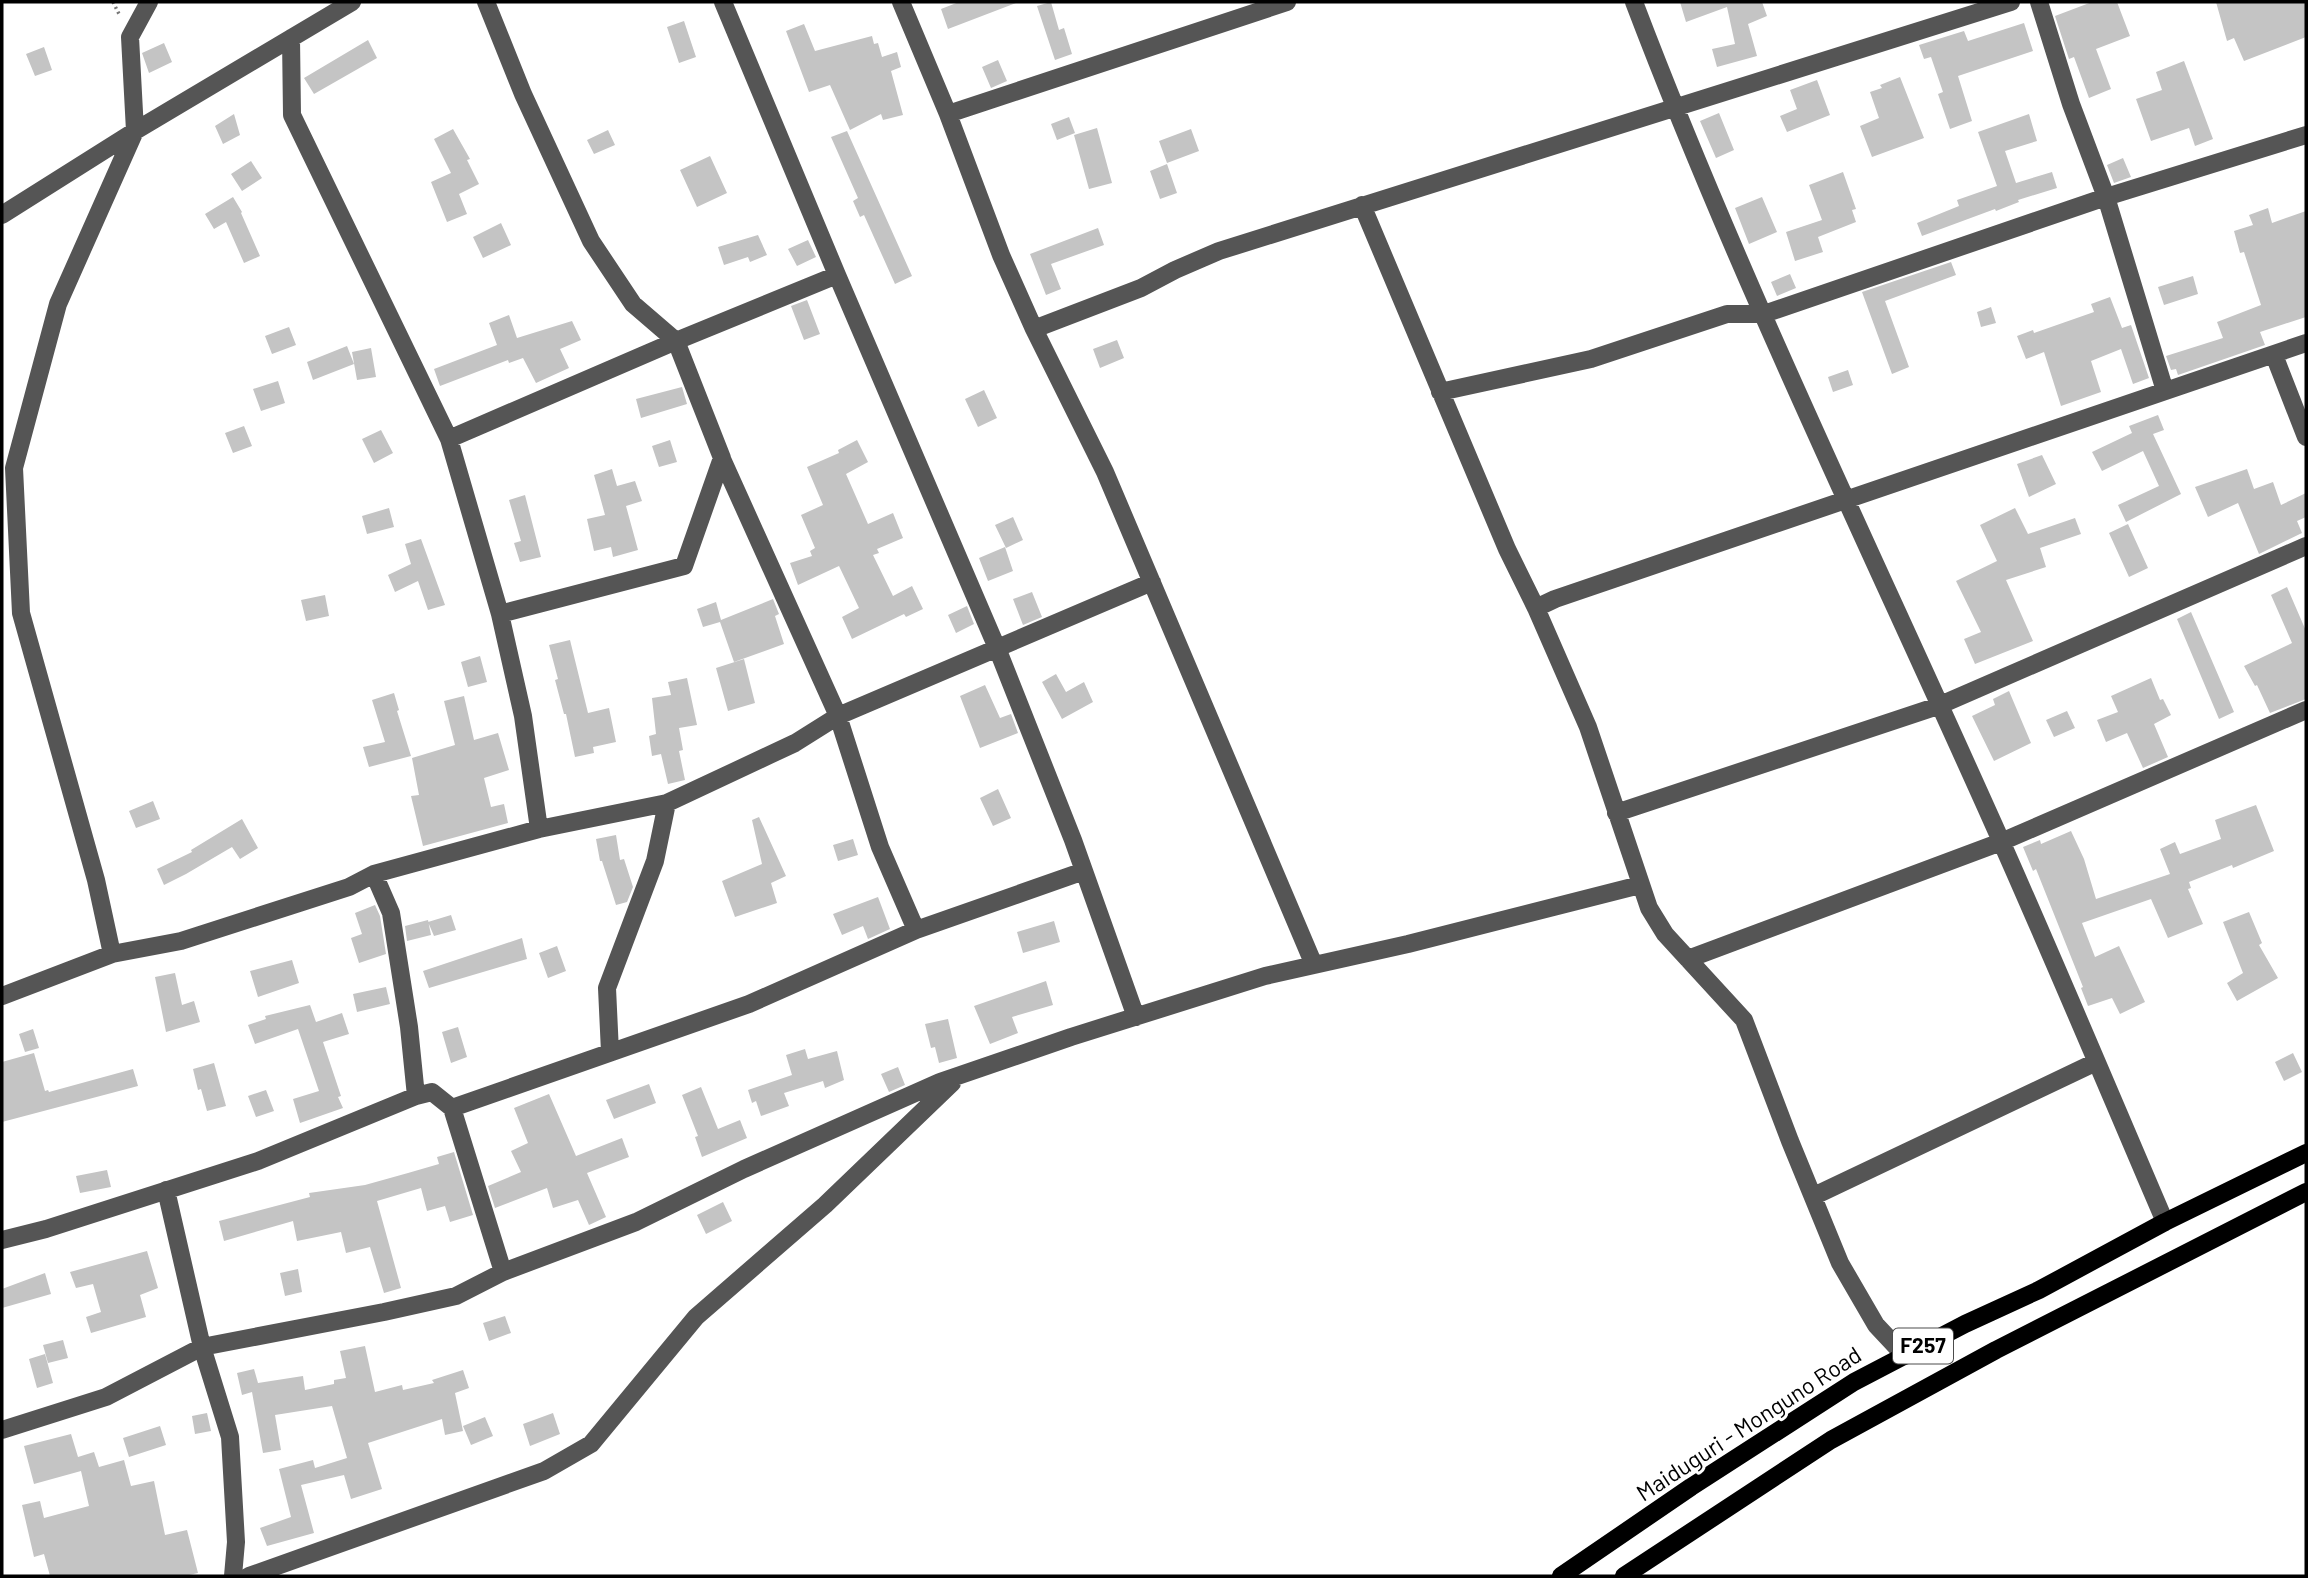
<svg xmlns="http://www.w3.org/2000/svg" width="2308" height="1578" viewBox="0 0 2308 1578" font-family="Barlow,sans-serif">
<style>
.building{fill:#c4c4c4}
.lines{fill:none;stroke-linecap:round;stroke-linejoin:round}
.path{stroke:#777;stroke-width:3.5;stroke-dasharray:2 3.5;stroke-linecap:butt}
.minor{stroke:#555;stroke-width:18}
.major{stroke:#000;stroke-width:18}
.labels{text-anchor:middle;stroke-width:6;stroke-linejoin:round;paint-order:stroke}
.shield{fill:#fff;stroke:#4c4c4c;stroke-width:2}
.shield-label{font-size:21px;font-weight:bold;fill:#000}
.street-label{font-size:23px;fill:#000;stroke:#fff}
</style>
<rect width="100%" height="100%" fill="#fff"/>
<path class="building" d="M959,2h56l1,1 -68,26 -7,-20z
M1051,2l8,28 5,-2 8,26 -17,6 -18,-54z
M1680,2h82l5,14 -19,8 9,32 -40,11 -5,-18 23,-5 -8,-37 -41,15z
M2092,2h25l13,34 -34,13 15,40 -22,9 -15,-41 -5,2 -14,-43z
M2216,2h90v35l-62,24 -10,-23 -7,3z
M684,21l12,36 -17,6 -12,-36z
M2024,23l9,28 -75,25 14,45 -22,8 -12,-35 5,-2 -12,-35 -7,2 -5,-14 45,-14 4,10z
M804,24l11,27 57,-15 2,8 4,-1 4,14 15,-5 4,15 -10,4 12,44 -20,5 -2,-6 -31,16 -20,-45 -21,7 -23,-61z
M368,40l9,18 -63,36 -10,-16z
M164,43l8,19 -23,11 -7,-20z
M44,47l8,23 -17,6 -9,-22z
M998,60l9,21 -16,7 -9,-21z
M2184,61l29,78 -18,7 -6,-18 -38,13 -15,-42 26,-9 -6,-18z
M1900,77l24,61 -52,19 -12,-31 19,-8 -9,-26 12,-4 -2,-3z
M1817,80l13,35 -43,17 -7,-16 17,-7 -7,-19z
M1719,113l15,37 -18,8 -16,-37z
M234,114l6,21 -17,9 -8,-18z
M2029,114l8,27 -32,10 11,32 36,-11 5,16 -39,12 1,2 -23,9 -1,-2 -73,27 -5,-13 42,-17 -2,-6 40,-14 -19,-54z
M1069,117l6,16 -18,7 -6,-16z
M1097,128l15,55 -23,6 -15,-54z
M453,129l17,30 -3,1 12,24 -20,10 8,20 -20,8 -16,-40 20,-9 -17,-34z
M1191,129l8,22 -32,12 -8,-22z
M608,130l7,15 -21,9 -7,-14z
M847,131l65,145 -17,8 -31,-69 -4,2 -7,-16 5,-3 -27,-61z
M710,156l17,37 -30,14 -17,-37z
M2123,158l8,19 -17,6 -7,-18z
M251,161l11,17 -20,13 -11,-17z
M1167,164l10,29 -17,6 -10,-28z
M1843,172l13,37 -4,1 4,12 -38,15 5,15 -28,9 -9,-29 36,-12 -13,-35z
M233,197l9,15 -1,1 19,43 -16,7 -18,-41 -12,7 -9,-15z
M1762,197l15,35 -28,12 -14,-36z
M2268,208l4,15 34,-12v106l-46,15 5,13 -87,30 -2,-6 -5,1 -5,-14 57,-18 -6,-16 44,-17 -17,-53 -4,1 -6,-22 19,-6 -4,-10z
M501,223l10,22 -28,13 -10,-21z
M1098,228l6,17 -53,19 10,25 -15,6 -16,-41z
M758,235l9,20 -17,7 -2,-5 -24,8 -6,-18z
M808,240l8,17 -19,9 -9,-17z
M1951,262l5,13 -71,26 24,66 -17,7 -30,-82z
M1790,274l6,14 -19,8 -6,-14z
M2193,276l5,18 -34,11 -6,-18z
M2110,297l12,31 9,-3 18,53 -16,6 -12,-35 -30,12 10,31 -40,14 -17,-54 -18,7 -9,-23 16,-6 1,3 60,-21 -3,-8z
M807,300l13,34 -16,6 -13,-34z
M1991,307l5,16 -15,4 -4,-15z
M509,315l8,23 55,-17 9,19 -21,9 9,19 -33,15 -13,-25 -14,5 -1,-3 -68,26 -6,-17 63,-24 -8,-22z
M289,327l7,18 -24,9 -7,-18z
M1117,340l7,18 -24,10 -7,-19z
M347,346l7,18 -41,16 -6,-18z
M371,348l5,29 -19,3 -5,-28z
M1848,370l5,15 -20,7 -5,-15z
M278,381l7,22 -24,8 -8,-22z
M682,387l5,17 -46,14 -5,-19z
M984,390l13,28 -19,9 -13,-28z
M2158,415l6,15 -11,4 28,60 -55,28 -8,-17 41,-19 -16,-35 -41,20 -10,-19 40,-19 -3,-7z
M244,426l8,20 -19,7 -8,-20z
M381,430l12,23 -19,10 -12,-24z
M670,440l7,22 -18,5 -7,-21z
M857,440l11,22 -22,12 22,50 25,-11 10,25 -26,11 2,4 -6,2 20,41 19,-10 11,23 -17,8 -2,-3 -52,25 -10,-22 17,-9 -20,-42 -41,19 -8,-22 22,-7 -2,-5 5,-3 -14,-33 22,-10 -16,-38 32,-14 -1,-3z
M2042,455l14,29 -27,13 -12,-33z
M612,469l5,17 18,-5 7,20 -16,5 12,44 -25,7 -2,-10 -17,4 -7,-32 18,-4 -11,-40z
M2247,469l7,20 19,-7 8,23 25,-12v24l-9,4 5,12 -43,21 -21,-51 -30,14 -13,-30z
M525,495l16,62 -21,5 -6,-19 7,-2 -12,-41z
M389,508l5,19 -27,7 -5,-18z
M2015,508l13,26 47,-16 6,16 -41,14 6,19 -40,13 27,61 -58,23 -11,-25 17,-7 -25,-51 41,-20 -17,-36z
M1013,517l10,23 -17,8 -11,-23z
M2128,524l20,44 -19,9 -20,-44z
M421,539l24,66 -17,5 -10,-29 -23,11 -7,-17 23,-11 -6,-20z
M1005,547l8,24 -25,10 -9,-23z
M2287,587l19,44v68l-36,14 -13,-28 -2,1 -11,-20 48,-23 -21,-48z
M1032,592l10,25 -19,8 -10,-26z
M325,595l4,21 -23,5 -5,-21z
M773,599l6,15 -4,2 9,28 -50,18 -14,-40 -17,5 -6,-18 19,-7 5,18z
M967,606l7,18 -18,9 -8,-18z
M2191,612l43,100 -15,7 -42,-100z
M570,640l18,73 21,-5 7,34 -23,5 1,6 -19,4 -9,-43h-2l-9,-34 3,-1 -9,-34z
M480,656l7,26 -19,5 -7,-25z
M744,659l11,44 -27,8 -12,-43z
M1056,674l10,18 18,-10 9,20 -31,17 -20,-37z
M687,678l10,47 -18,3 4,22 -4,1 6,29 -17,4 -7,-30 -9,2 -3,-20 7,-2 -4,-36 19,-3 -3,-13z
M2151,678l9,22 3,-1 8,16 -17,9 14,33 -25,11 -16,-35 -21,9 -9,-22 21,-8 -7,-16z
M985,685l15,33 11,-4 7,19 -38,15 -20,-52z
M2009,691l22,52 -37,18 -22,-45 23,-11 -2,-6z
M394,693l5,17 -2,1 14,45 -42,11 -6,-20 22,-5 -13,-42z
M464,696l10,44 24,-7 11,37 -25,8 7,29 13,-3 4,19 -85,23 -12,-50 8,-1 -7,-37 43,-13 -11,-44z
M2067,711l8,17 -21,9 -8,-17z
M998,789l13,29 -18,8 -13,-28z
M153,801l7,18 -24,9 -7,-17z
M2256,805l18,46 -41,17 -1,-3 -43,17 2,6 -3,1 15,35 -35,14 -17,-39 -69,24 13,34 24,-11 26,56 -25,12 -8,-16 -24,8 -7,-18 2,-1 -47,-118 -3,2 -10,-24 17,-7 1,4 30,-13 13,28 12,40 74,-25 -10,-25 15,-7 5,12 41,-15 -6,-19z
M759,817l27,59 -15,7 6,20 -42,14 -13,-36 40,-17 -10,-44z
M242,819l16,29 -18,11 -8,-12 -46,27 -22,11 -7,-16 35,-17 -1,-2z
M616,835l4,25 4,-1 9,28 -6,15 -11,3 -14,-44h-2l-4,-22z
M853,839l5,16 -20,6 -5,-16z
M878,897l12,32 -22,10 -5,-13 -21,9 -9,-21z
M375,905l5,11 6,38 -27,9 -8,-25 11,-4 -7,-21z
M2249,912l13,31 -3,2 19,33 -41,23 -10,-18 16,-10 -20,-51z
M451,915l5,15 -22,6 -6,-14z
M428,920l3,15 -24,6 -2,-15z
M1054,921l6,21 -37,11 -6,-21z
M522,938l5,21 -98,29 -6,-17z
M557,946l9,25 -18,7 -9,-25z
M292,960l7,23 -41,14 -8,-26z
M175,973l7,32 12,-4 6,21 -34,10 -11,-55z
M1046,981l7,24 -41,12 6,16 -28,11 -16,-38z
M386,987l4,17 -33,8 -4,-18z
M310,1005l6,17 26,-9 7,21 -26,8 18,54 -3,1 5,11 -43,15 -7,-24 26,-8 -21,-62 -43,15 -7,-19 18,-6 -1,-3z
M948,1019l9,39 -18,5 -4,-16 -4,1 -6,-24z
M458,1027l9,30 -16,6 -9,-31z
M33,1029l6,19 -14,4 -6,-18z
M805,1049l3,10 29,-8 7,29 -19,8 -2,-7 -39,12 5,13 -28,10 -5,-15 -4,2 -4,-13 44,-15 -6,-20z
M34,1053l11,38 3,-1 1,2 84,-23 5,17 -136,36v-60z
M2293,1053l9,19 -18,9 -9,-19z
M214,1063l12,43 -19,5 -6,-22 -3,1 -5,-21z
M898,1067l7,18 -16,7 -8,-18z
M649,1084l7,19 -42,16 -8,-19z
M701,1087l17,42 22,-9 7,18 -45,19 -7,-20 3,-1 -16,-41z
M266,1090l8,21 -18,6 -8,-21z
M549,1094l27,62 46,-18 7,19 -42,16 19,44 -17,8 -11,-25 -25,8 -6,-20 -52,20 -7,-22 33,-14 -10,-21 17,-8 -14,-35z
M454,1152l19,63 -23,7 -5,-16 -18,5 -6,-23 -44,13 24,87 -17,5 -14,-46 -24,6 -5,-21 -44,9 -4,-20 -69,20 -5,-20 91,-24 -1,-4 56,-8 43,-12 31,-9 -2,-7z
M107,1170l4,17 -31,6 -4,-17z
M723,1202l9,19 -26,13 -9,-19z
M147,1251l11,37 -18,7 6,22 -55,16 -5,-16 15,-5 -8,-28 -17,4 -6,-16z
M298,1269l4,23 -17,4 -5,-23z
M45,1273l6,21 -49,14v-19z
M505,1316l6,17 -22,8 -6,-18z
M63,1340l5,18 -20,5 -5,-18z
M365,1346l10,46 27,-7 1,5 31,-7 -2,-3 31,-10 6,18 -14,5 8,38 -18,4 -3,-16 -74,24 14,46 -31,10 -7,-24 -43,10 13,48 -47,13 -7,-18 31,-11 -12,-48 34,-9 2,8 32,-10 -15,-52 -57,9 6,35 -18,3 -11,-61 -10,3 -5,-22 17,-4 4,14 45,-7 2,14 29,-6v-4l12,-2 -6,-27z
M45,1354l8,29 -16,5 -8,-29z
M207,1413l4,18 -16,3 -3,-18z
M553,1413l7,21 -30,12 -7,-22z
M485,1417l8,19 -22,9 -8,-19z
M160,1426l6,19 -37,12 -6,-19z
M71,1434l7,23 16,-5 5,15 25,-7 7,26 23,-5 11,54 22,-5 11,43 -13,3h-135l-6,-22 -10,3 -12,-52 18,-4 4,17 45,-12 -8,-35 -47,13 -10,-38z"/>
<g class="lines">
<path class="path" d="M113,2l7,14"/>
<path class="minor" d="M486,2l37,92 68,147 42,63 43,37 46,117 -38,108 -184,48 23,102 16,113 128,-26 128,-60 43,-27 314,-134
M723,2l114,273 160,373 76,192 63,177
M901,2l47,112 53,141 33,74
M1634,2c106,279 237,548 359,821 59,132 115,266 172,399
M2039,2l32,102 35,93 59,194
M291,38l1,77 157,324 51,175
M948,114l339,-112
M1362,205l145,344 29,59 19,-9 751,-256
M2,215l133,-84 217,-129
M2274,355l32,82
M1440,392l151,-33 136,-45h37l342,-117 200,-62
M449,439l227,-98 161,-66
M722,459l116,257 42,131 36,83
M1536,608l52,119 61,181 16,26 79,86 46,121 50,122 36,62 29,31
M1616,813l322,-107 368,-160
M374,874l17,39 18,114 7,69 16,-4 20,16 297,-104 167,-74 168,-59
M112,954l-16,-74 -75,-267 -7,-145 44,-164 77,-173 -5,-94 19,-35
M1688,959l313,-117 305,-132
M1314,965l-209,-493 -71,-143 107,-41 34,-18 44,-19 792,-249
M2,996l110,-42 69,-13 168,-54 25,-13 165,-45
M610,1052l-3,-64 48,-127 12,-58
M452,1108l51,164
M166,1190l36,157 28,90 6,105 -3,34
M1814,1196l282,-134
M2,1240l44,-11 212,-68 158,-65
M2,1430l104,-33 96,-50 182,-35 72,-16 47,-24 133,-50 108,-53 196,-87 131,-45 194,-61 143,-32 232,-59
M249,1576l295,-105 47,-27 105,-127 129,-112 127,-122"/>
<path class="major" d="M1561,1576l130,-89 163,-105 111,-58 74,-34 126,-68 141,-69
M1624,1576l207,-136 165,-90 310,-158"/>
</g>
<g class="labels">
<rect class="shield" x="1893" y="1328.5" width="60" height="35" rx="5"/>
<g class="shield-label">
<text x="1923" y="1353">F257</text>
</g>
<g class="street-label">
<text transform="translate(1749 1424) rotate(-33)" y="8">Maiduguri - Monguno Road</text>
</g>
</g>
<rect width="2308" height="1578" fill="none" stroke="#000000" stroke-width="7"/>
</svg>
